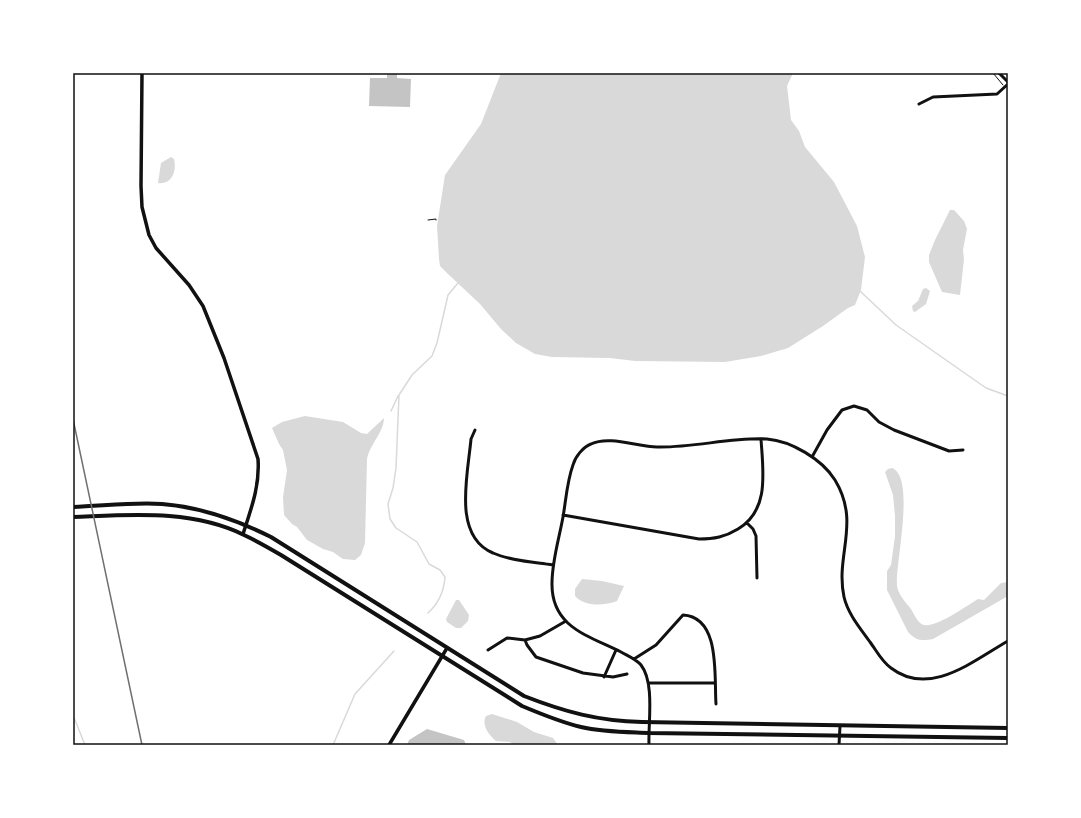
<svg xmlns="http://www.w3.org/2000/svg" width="1081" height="818" viewBox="0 0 1081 818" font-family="'Roboto Serif',serif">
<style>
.water{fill:#d9d9d9}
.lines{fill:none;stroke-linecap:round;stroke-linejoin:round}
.stream{stroke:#d9d9d9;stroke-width:1.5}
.building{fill:#c4c4c4}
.path{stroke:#111;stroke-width:1}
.minor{stroke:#111;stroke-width:3}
.tertiary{stroke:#111;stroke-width:3.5}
.secondary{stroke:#111;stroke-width:4}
.rail{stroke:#707070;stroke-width:1.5}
.neatline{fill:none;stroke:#111;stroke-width:1.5}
</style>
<rect width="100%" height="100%" fill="#fff"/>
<path class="water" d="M501,73h292l-6,13 4,34 8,11 6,16 29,35 23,44 8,31 -4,33 -6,15 -7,3 -25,18 -35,22 -27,8 -36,6 -90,-1 -25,-3 -58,-1 -17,-3 -19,-11 -15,-14 -21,-25 -32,-30 -8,-8 -1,-7 -2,-33 8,-51 36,-51z
M171,157l3,2c3,12 -2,26 -16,24l3,-20z
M954,210l10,11 3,8 -4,21 1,9 -4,36 -18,-3 -13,-30v-7l6,-15 15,-30z
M926,288l4,3 -4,13 -11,8 -2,-1 -1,-5 6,-5 5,-12z
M305,416l38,6 18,11 6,1 17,-16c0,14 -14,26 -17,41l-2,84 -4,12 -6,5 -12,-1 -10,-7 -10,-3 -16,-9 -10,-13 -5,-3 -8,-9 -1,-18 4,-27 -4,-20 -4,-6 -7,-16 10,-6z
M892,468c24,9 3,96 5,118 1,8 9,17 14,23 3,5 7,15 13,16 12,3 44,-20 54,-26l6,1 17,-17 7,-1v14l-75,43c-11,2 -17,2 -25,-7l-21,-42v-19l4,-6 4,-29v-20l-2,-21 -8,-23 3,-3z
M582,579l20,2 22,5 -7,15c-13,5 -32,6 -42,-5v-7z
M456,600h3l10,15 -1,6 -7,7h-5l-9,-6 -1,-3z
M492,714l25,8 17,10 19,6 5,7h-44l-4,-3 -14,-1c-7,-6 -15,-16 -10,-25z"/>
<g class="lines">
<path class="stream" d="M860,291l36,34 90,63 22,8
M391,411l7,-15
M428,613c11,-10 16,-21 17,-36l-5,-7 -11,-6 -12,-22 -21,-14 -6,-9 -2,-15 5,-16 3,-20 3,-73 13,-20 20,-19 5,-13 11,-48 10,-12
M73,715l12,30
M333,745l22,-51 39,-43"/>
</g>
<path class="building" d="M384,73h13v5l14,1 -1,28 -41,-1 1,-28h17v-4z
M427,729l37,11 2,5h-59l2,-5z"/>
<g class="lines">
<path class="path" d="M993,73l10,12
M428,220l8,-1v1"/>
<path class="minor" d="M999,73l9,9
M919,104l14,-7 64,-3 11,-10
M475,430l-4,9c-3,35 -19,97 22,114 18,8 41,9 60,12
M812,457l15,-27 15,-20 12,-4 13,4 12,12 15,8 55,21 14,-1
M563,515l136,24c15,0 26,-2 39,-10 32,-19 25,-58 23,-90
M747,523l6,6 3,7 1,42
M525,640l2,5 9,12 47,16 30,4 14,-3
M488,650l19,-12 18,2 15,-4 26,-15
M634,659l22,-14 27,-30c38,2 31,62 33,89
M604,677l12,-27
M648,683h66
M649,745c-1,-22 6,-62 -8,-80 -5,-6 -13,-9 -20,-13 -31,-16 -70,-24 -69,-69 0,-22 7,-44 11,-66 3,-17 4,-36 10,-52 2,-8 10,-18 18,-21 18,-9 47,3 66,3 36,1 75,-10 110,-8 24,2 55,20 68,41 26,43 0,75 9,117 4,17 16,31 26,45 6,8 12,20 21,26 39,30 83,-8 117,-27
M839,745l1,-19"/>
<path class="tertiary" d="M142,73l-1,113 1,21 7,28 7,13 33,37 14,21 21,52 34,101c2,27 -7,50 -15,75
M389,745l58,-97"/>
<path class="secondary" d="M73,507c30,-1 60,-5 89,-3 38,3 75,16 109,33l253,159c41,16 74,25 118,26l366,6
M73,517c57,-2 118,-8 171,18 13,6 25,13 37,20l241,151c19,8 38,16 59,21 22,5 45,5 67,6l360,5"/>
<path class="rail" d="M73,419l69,326"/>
</g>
<rect width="1081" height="818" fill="none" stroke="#ffffff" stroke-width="148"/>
<rect x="74" y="74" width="933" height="670" class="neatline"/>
</svg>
